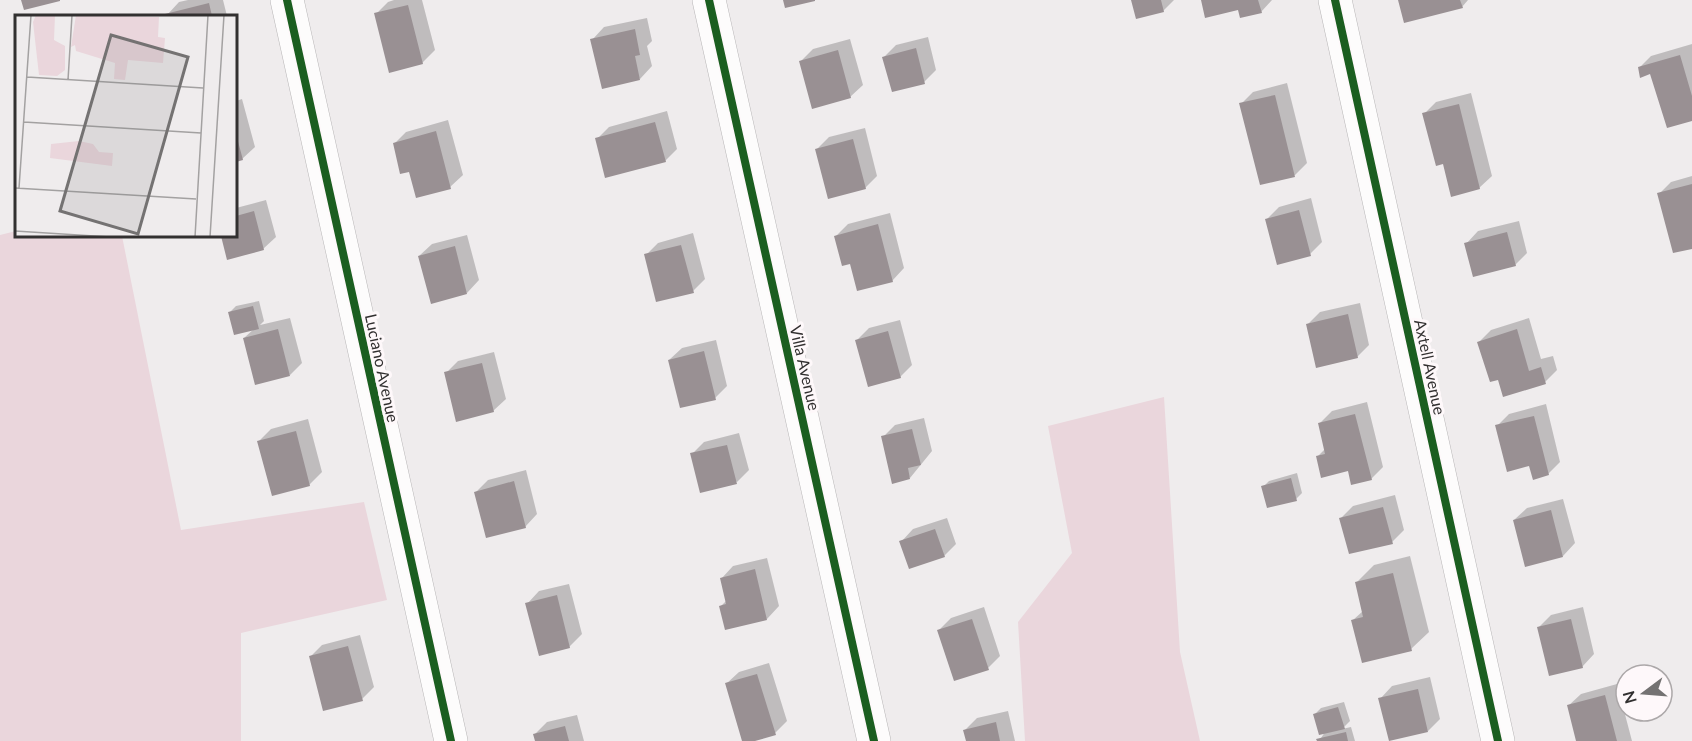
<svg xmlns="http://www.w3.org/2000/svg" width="1692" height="741" viewBox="0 0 1692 741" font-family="Lato,sans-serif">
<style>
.green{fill:#ead6dc}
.shadow{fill:#0003}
.building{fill:#999093}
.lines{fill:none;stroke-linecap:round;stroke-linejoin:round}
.minor-casing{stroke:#b9b7b8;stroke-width:34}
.minor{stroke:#fdfcfc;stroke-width:33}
.cycleway-casing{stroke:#fef8fa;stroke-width:11}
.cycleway{stroke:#1b5e20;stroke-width:8}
.labels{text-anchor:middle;stroke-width:6;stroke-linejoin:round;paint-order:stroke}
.street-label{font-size:16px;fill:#323030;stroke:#fef8fa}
.inset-road{fill:none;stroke:#a3a1a1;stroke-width:1.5}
.view{fill:#747272;fill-opacity:0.15;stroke:#747272;stroke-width:3}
.inset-edge{fill:none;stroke:#323030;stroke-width:3}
</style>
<rect width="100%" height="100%" fill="#efeced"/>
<path class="green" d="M16,231v5h106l59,294 183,-28 23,98 -146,33v108h-241v-506z
M1164,397l16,255 20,89h-175l-7,-119 54,-69 -24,-127z"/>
<path class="shadow" d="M188,0h35l4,16h-60v-1l12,-13z
M394,0h28l13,50 -13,13 -46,-49 12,-12z
M1132,0h42l-11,11z
M1202,0h70l-11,12z
M1400,0h68l-6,7z
M647,18l5,23 -5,5 5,20 -12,13 -48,-39 12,-13z
M928,37l8,33 -12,12 -40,-25 12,-12z
M850,39l13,46 -13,12 -50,-35 13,-13z
M1692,44v75l-41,-47 -12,-4 12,-12z
M1287,83l20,80 -12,12 -34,9 -20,-80 12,-12z
M1471,93l21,83 -13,12 -35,-26 -20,-48 12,-12z
M242,99l13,48 -13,12 -6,2v-60z
M667,111l10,38 -12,12 -68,-22 12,-12z
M448,120l15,55 -13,12 -40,-17 -16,-26 12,-12z
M865,128l12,48 -12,12 -48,-39 12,-12z
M1692,176v71l-33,-53 12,-12z
M1311,198l11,44 -12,12 -43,-35 12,-12z
M266,200l10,37 -13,12 -35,9 -6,-22h14v-28z
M890,213l14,55 -12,13 -41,-19 -15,-26 12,-12z
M1519,221l8,32 -12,12 -49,-21 12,-13z
M693,233l12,46 -12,12 -47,-36 12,-12z
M467,235l12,45 -12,13 -48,-37 13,-12z
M259,301l5,20 -4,4 30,-7 12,45 -12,12 -46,-37 11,-10 -25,-16 6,-6z
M1360,303l9,42 -12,12 -49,-33 12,-12z
M1529,318l12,41 12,-3 4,14 -12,12 -47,-4 -19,-36 12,-12z
M900,320l12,45 -12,12 -43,-37 12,-12z
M716,340l11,46 -12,12 -46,-38 13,-12z
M494,352l12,47 -13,12 -47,-38 12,-12z
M1367,402l16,65 -12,12 -54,-22 9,-9 -6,-25 12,-12z
M1546,404l14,58 -12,12 -17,-9 -34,-39 12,-12z
M924,418l8,33 -22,27 -27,-41 12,-12z
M308,419l14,53 -13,13 -50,-44 12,-12z
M739,433l10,37 -12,12 -45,-28 12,-12z
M526,470l11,44 -12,13 -49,-35 12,-12z
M1297,473l5,20 -6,6 -33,-12 6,-6z
M1395,495l9,35 -12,12 -51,-24 12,-12z
M1563,499l12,44 -12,13 -49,-36 13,-12z
M947,518l9,26 -12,12 -43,-14 12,-13z
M1410,556l19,76 -18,17 -58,-29 10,-9 -7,-28 18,-18z
M767,558l12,48 -12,13 -46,-13 6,-6 -6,-21 12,-13z
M569,584l13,50 -13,13 -42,-43 12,-13z
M984,607l16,49 -12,12 -49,-38 12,-12z
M1583,607l11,47 -12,13 -43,-40 12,-12z
M360,635l14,52 -12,12 -52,-42 12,-12z
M769,663l18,58 -12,12 -31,8 -18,-57 13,-12z
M1430,677l10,42 -12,12 -48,-32 12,-13z
M1617,684l15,57h-54l-10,-35 13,-12z
M1344,702l6,19 -8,8 9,-2 4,14h-36l6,-9 -10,-18 6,-6z
M1008,711l7,30h-48l-2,-11 12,-12z
M577,715l7,26h-48l-1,-7 12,-12z"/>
<path class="building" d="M21,0h39v1l-36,9z
M783,0h32v1l-30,7z
M1131,0h30l3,12 -28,7z
M1201,0h57l4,13 -22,5 -2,-8 -33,8z
M1398,0h62l3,8 -59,15z
M209,3l3,13h-46l-1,-2z
M408,5l15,59 -34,9 -15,-60z
M635,29l5,26 -5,1 5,24 -38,9 -12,-50z
M916,48l9,36 -33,8 -10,-35z
M838,50l13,48 -39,11 -13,-48z
M1680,55l12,41v25l-25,7 -17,-54 -10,4 -2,-11z
M1275,95l20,82 -35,8 -21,-82z
M1459,104l21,85 -29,8 -8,-33 -7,2 -14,-53z
M655,122l11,40 -61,16 -10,-40z
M436,131l15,58 -35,9 -7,-26 -9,2 -7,-31z
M236,134l7,26 -7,2z
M853,139l13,50 -38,10 -13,-50z
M1692,184v65l-19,4 -16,-60z
M1299,210l12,46 -34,9 -12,-46z
M254,211l10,39 -37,10 -6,-24h15v-20z
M878,224l15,58 -36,9 -7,-27 -8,2 -8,-30z
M1507,232l9,34 -43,11 -9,-34z
M681,245l13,48 -38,9 -12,-48z
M455,246l12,48 -36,10 -13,-48z
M253,306l6,23 -25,6 -6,-23z
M1348,314l10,44 -42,10 -10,-44z
M278,329l12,47 -35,9 -12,-47z
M1517,329l12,42 12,-4 5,17 -43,13 -5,-17 -8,2 -13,-40z
M888,331l13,47 -33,9 -13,-47z
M704,351l12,49 -36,8 -12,-48z
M482,363l12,49 -38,10 -12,-50z
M1355,414l17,66 -21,5 -3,-14 -27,7 -5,-22 9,-2 -7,-31z
M1534,416l15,59 -16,5 -4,-14 -22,6 -12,-47z
M912,429l9,36 -13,3 2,11 -18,5 -11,-48z
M296,431l14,55 -38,10 -15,-55z
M727,445l10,39 -37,9 -10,-40z
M1291,478l6,23 -30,7 -6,-22z
M514,481l12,47 -40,10 -12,-46z
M1383,507l10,37 -44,10 -10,-36z
M1551,510l12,47 -38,10 -12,-47z
M935,529l10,28 -36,12 -10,-28z
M755,569l12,51 -42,10 -6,-24 7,-2 -6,-26z
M1393,573l19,78 -50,12 -11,-43 12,-3 -8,-35z
M557,595l13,53 -31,8 -14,-53z
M972,619l17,51 -35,11 -17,-51z
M1571,619l12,49 -34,8 -12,-49z
M348,646l15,55 -40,10 -14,-55z
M757,674l19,61 -21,6h-13l-17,-58z
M1418,689l10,43 -39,9 -11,-43z
M1605,695l12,46h-41l-9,-36z
M1338,707l7,22 -26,6 -6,-21z
M996,722l4,19h-34l-3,-11z
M565,726l4,15h-34l-2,-7z
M1346,732l2,9h-31l-1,-2z"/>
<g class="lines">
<defs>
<path id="minor" d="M287,0l164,741
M709,0l165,741
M1335,0l163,741"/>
</defs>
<use href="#minor" class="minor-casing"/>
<use href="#minor" class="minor"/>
<defs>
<path id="cycleway" d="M287,0l164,741
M709,0l165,741
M1335,0l163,741"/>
</defs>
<use href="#cycleway" class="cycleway-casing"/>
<use href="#cycleway" class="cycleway"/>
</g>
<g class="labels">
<g class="street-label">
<text transform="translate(1430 367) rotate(78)" y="6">Axtell Avenue</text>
<text transform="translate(382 368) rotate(78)" y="6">Luciano Avenue</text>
<text transform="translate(805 368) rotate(77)" y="6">Villa Avenue</text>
</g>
</g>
<g transform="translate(15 15)">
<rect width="222" height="222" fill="#efeced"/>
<path d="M21,0h19l-1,25 11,6v24l-8,6 -18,-1 -6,-53zM61,0l83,2 -1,20 7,1 -2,25 -35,-3 -3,20 -11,-1 1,-16 -39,-12 -1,-6 -4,2zM64,126l14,3 6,8 14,1 -1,13 -62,-8 1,-14z" fill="#ead6dc"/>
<path class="inset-road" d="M12,62l176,11M53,65l4,-65M9,107l177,11M0,173l181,11M4,173l12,-173M0,216l95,6M180,222l13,-222M195,222l14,-222"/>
<path class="view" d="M96,20l77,22 -50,177 -78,-23z"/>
<rect width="222" height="222" class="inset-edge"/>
</g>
<g transform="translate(1644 693) rotate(254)"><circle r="28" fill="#fef8fa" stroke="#aca8a9" stroke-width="1.5"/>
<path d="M0-4.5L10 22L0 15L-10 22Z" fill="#747272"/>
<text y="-9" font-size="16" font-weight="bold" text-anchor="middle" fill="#323030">N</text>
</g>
</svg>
